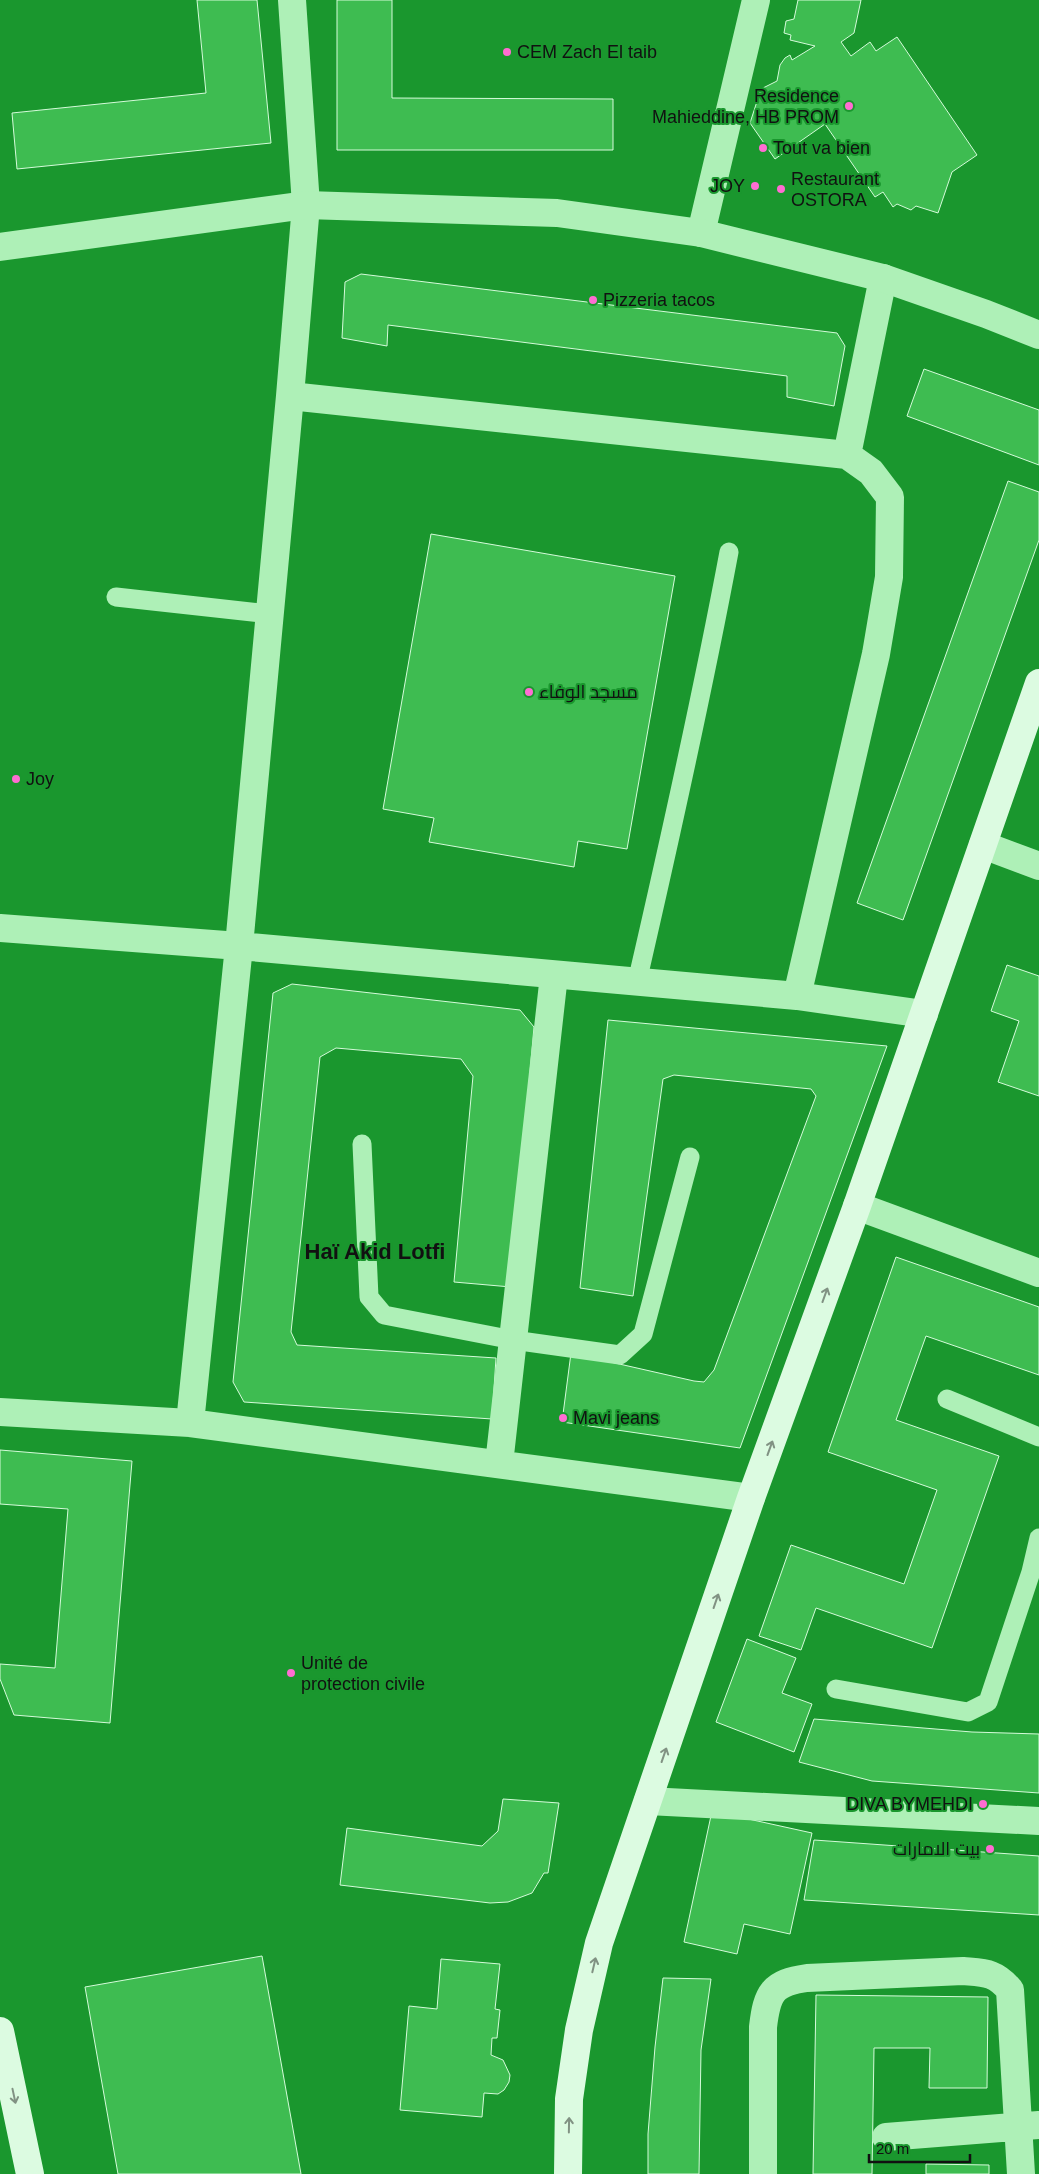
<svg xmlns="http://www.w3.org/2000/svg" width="1039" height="2174" viewBox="0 0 1039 2174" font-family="Helvetica,Cairo,sans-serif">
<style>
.building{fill:#3ebc51;stroke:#d5fbda}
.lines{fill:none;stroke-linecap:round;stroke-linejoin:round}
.service{stroke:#aef0b7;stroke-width:19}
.minor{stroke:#aef0b7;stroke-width:28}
.tertiary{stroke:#aef0b7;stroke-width:28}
.secondary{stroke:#dcfbe1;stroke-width:28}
.oneway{stroke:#819283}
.poi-dot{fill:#ff6dd2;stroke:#1a972e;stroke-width:2}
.labels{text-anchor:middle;stroke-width:4;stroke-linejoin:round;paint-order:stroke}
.poi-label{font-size:18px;fill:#111;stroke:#1a972e;text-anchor:start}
.district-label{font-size:22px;font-weight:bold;fill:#111;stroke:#1a972e}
</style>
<rect width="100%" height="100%" fill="#1a972e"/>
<path class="building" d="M197,0h60l14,143 -254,26 -5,-56 194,-20z
M337,0h55v98l221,1v51h-276z
M798,0h63l-7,33 -13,9 10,14 19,-14 6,9 21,-14 80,118 -25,17 -14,41 -22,-7 -5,4 -14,-6 -4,3 -10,-15 -8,5 -50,-73 -50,35 -25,-36 11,-34 16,-8 3,-16 5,-7 5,-3 2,5 23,-14 -25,-6 1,-5 -7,-2 2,-12 8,-2z
M361,274l476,59 8,13 -11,60 -47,-9v-21l-399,-51 -1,21 -45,-8 3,-56z
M924,369l115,41v55l-132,-49z
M1008,481l31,11v48l-136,380 -46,-17z
M431,534l244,42 -48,273 -49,-8 -4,26 -145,-25 5,-24 -51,-9z
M1007,965l32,11v120l-41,-14 21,-61 -28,-10z
M292,984l228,26 14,17 -23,260 -57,-5 19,-206 -12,-17 -125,-11 -16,9 -29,275 6,13 199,13 -4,61 -248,-17 -11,-20 40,-389z
M608,1020l279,26 -147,402 -178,-26 9,-69 123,28 10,1 10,-12 102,-274 -5,-7 -137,-14 -11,4 -30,217 -53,-8z
M896,1257l143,50v68l-113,-39 -30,84 103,36 -67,192 -116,-40 -15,42 -42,-14 32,-91 113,39 33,-94 -109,-38z
M0,1450l132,11 -22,262 -96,-8 -14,-36v-15l55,4 13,-159 -68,-5z
M747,1639l49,19 -14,35 30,11 -18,48 -78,-30z
M814,1719l158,13 67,2v59l-167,-12 -73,-19z
M503,1799l56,4 -11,70h-4l-12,20 -24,9 -18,1 -150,-18 7,-57 135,18 16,-15z
M712,1811l100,22 -22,101 -46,-10 -7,30 -53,-12z
M814,1840l225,16v59l-235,-15z
M262,1956l39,218h-183l-33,-187z
M441,1959l59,5 -5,45 5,1 -3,28h-5l-1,17 12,5 7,15 -1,7 -5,8 -6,4 -14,-1 -2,24 -82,-7 9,-104 28,3z
M663,1978l48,1 -10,71 -2,124h-51v-40l7,-87z
M816,1995l172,2 -1,91h-58l1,-40h-56l-2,126h-59z
M926,2164l63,1v9h-63z"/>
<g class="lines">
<path class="service" d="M116,597l154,17
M637,982c33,-143 65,-286 92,-430
M362,1144l7,153 15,18 129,25 107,15 23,-21 47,-177
M947,1399l92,38
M836,1689l132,23 20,-10 43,-130 8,-34"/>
<path class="minor" d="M701,233l55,-233
M290,396l557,59 24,17 19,25 -1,80 -13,77 -79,342
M847,455l36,-177
M983,845l56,21
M0,928l239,18 558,50 127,18
M857,1206l182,67
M0,1412l190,11 561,75
M190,1423l49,-477 51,-550 16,-191 -14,-205
M499,1464l55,-489
M648,1801l391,20
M886,2137l153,-12
M763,2174v-147c4,-34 9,-44 44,-49l156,-7c22,2 32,1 47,19l11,184"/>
<path class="tertiary" d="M0,247l306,-42 251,8 144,20 182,45 103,36 53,21"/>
<path class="secondary" d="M0,2031l30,143
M568,2174l1,-75 10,-69 20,-87 152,-445 106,-292 182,-523"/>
</g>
<defs><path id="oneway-shaft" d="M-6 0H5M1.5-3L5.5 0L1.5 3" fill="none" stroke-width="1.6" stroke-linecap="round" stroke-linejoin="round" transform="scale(1.25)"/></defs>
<g class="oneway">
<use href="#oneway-shaft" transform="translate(825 1295) rotate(-70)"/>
<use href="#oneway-shaft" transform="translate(770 1448) rotate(-70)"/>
<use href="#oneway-shaft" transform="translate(716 1601) rotate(-71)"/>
<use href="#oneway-shaft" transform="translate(664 1755) rotate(-71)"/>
<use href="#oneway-shaft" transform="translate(594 1965) rotate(-77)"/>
<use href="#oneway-shaft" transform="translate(14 2096) rotate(78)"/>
<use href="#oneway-shaft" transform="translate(569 2125) rotate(-89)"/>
</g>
<g class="poi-dot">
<circle cx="507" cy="52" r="5"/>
<circle cx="849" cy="106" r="5"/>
<circle cx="763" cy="148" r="5"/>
<circle cx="755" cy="186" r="5"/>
<circle cx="781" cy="189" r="5"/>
<circle cx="593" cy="300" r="5"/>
<circle cx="529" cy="692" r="5"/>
<circle cx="16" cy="779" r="5"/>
<circle cx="563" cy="1418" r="5"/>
<circle cx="291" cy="1673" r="5"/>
<circle cx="983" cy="1804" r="5"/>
<circle cx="990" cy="1849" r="5"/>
</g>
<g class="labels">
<g class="poi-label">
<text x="517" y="58">CEM Zach El taib</text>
<text x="839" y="102" text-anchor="end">Residence<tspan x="839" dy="21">Mahieddine, HB PROM</tspan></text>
<text x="773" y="154">Tout va bien</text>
<text x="791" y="185">Restaurant<tspan x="791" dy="21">OSTORA</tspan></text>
<text x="745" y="192" text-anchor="end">JOY</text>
<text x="603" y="306">Pizzeria tacos</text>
<text x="539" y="698">مسجد الوفاء</text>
<text x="26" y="785">Joy</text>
<text x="573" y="1424">Mavi jeans</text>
<text x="301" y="1669">Unité de<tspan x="301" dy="21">protection civile</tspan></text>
<text x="973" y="1810" text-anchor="end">DIVA BYMEHDI</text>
<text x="980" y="1855" text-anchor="end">بيت الامارات</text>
</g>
<g class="district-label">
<text x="375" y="1259">Haï Akid Lotfi</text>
</g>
</g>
<path d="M869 2154v8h101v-8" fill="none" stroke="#111111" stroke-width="2.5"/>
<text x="876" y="2154" font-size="15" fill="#111111" stroke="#1a972e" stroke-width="4" paint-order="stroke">20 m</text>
</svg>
